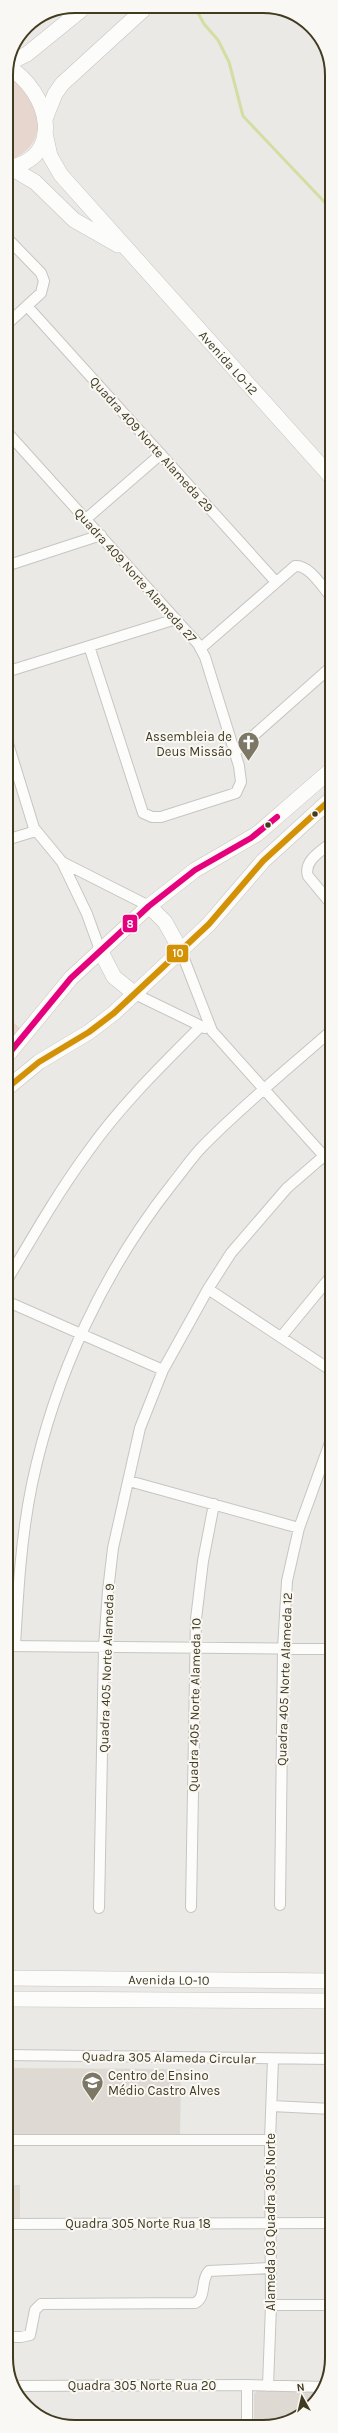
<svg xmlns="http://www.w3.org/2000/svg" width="338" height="2433" viewBox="0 0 338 2433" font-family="Karla,sans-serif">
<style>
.built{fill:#ded9d3}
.green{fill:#e6d6ce}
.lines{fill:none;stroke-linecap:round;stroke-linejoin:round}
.stream{stroke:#d2dea2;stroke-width:3}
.street-casing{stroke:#c7c5c1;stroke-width:12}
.secondary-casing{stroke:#c7c5c0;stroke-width:16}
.street{stroke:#fcfcfb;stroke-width:10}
.secondary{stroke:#fcfcfb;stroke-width:15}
.bus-1-casing{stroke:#faf8f4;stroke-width:9}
.bus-2-casing{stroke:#faf8f4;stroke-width:9}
.bus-1{stroke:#d39106;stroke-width:6}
.bus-2{stroke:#e5007d;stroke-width:6}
.bus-dot{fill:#423b20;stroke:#faf8f4;stroke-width:1.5}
.labels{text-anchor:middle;stroke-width:4;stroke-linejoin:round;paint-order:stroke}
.street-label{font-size:13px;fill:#423b20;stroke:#faf8f4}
.poi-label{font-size:13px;fill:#423b20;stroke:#faf8f4;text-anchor:end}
.rim{fill:none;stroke:#423b20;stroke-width:2}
.line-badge{stroke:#faf8f4;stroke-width:1.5}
.badge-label{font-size:11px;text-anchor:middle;font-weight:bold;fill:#fff}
</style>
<rect width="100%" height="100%" fill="#ebe9e6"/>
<path class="built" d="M6,2068l175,1 -1,68 -174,-1z
M6,2185h14v33h-14z
M257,2391l56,1 2,10 -3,5 -45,20h-13v-33z"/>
<path class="green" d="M6,73c36,25 49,71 0,89z
M6,1016l16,14 -16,18z"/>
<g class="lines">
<path class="stream" d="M196,9l8,15 14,16 11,22 14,54 89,94"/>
<defs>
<path id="street" d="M6,237l35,36 3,8 -3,12 -35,32
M27,306l249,276
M6,431l192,213 7,13 34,109 2,16 -5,11 -75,24h-9l-9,-4 -54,-167
M86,519l75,-65
M6,566l95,-31
M201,648l94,-82c14,-2 28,22 37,32
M6,672l170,-53
M6,737l28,91 28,34 25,52 13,36
M235,752l97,-86
M6,840l30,-9
M332,842c-11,9 -29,19 -24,34l24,29
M62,862l87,44
M181,951l31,80 120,134
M6,983v21
M135,994l70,34
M6,1282c26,-44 51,-88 81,-129 33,-47 74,-87 114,-127
M208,1289l124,82
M6,1301l157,69
M281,1337l51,-62
M129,1481l170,47
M6,1646l326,3
M15,1646c3,-54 6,-109 17,-162 23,-109 72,-214 141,-301 10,-12 19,-26 30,-37 40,-41 86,-78 129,-116
M280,1905l3,-256 4,-68 12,-53 33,-91
M191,1907l5,-288 7,-58 11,-57
M99,1908l5,-261 4,-56 5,-43 27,-120 23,-58 45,-81 23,-36 56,-65 45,-39
M6,2055l326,4
M272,2106l60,3
M6,2140h264
M6,2224l326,-1
M271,2305h61
M6,2337h15l9,-2 5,-25 6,-6 154,-1c12,-6 5,-23 14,-32l61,-3
M16,2386l231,-1 78,2
M268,2386l3,-81 -1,-165 3,-81
M247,2427v-42"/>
<g id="secondary">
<path d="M9,63l18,-9 53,-43"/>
<path d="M45,119l10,-25 7,-10 81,-74"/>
<path id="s1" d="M45,133l5,23 11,19 271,303"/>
<path d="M6,168c61,-9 43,-77 2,-101"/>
<path d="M11,168l24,14 39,38 44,25"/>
<path d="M149,906l16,16 16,29"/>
<path d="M100,950l14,27 21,17"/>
<path d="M6,1057l65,-79 78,-72 46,-36 62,-36 75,-65"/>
<path d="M6,1089l33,-27 50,-30 25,-19 95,-89 54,-63 69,-63"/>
<path id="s2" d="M6,1978l326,3"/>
<path d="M6,1999l326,2"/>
</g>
</defs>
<use href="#street" class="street-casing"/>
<use href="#secondary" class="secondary-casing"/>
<use href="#street" class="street"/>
<use href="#secondary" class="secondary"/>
<defs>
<path id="bus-1" d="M6,1089l33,-27 50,-30 25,-19 95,-89 54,-63 69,-63"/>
<path id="bus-2" d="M6,1057l65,-79 78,-72 46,-36 56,-32 26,-21"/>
</defs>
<use href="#bus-1" class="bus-1-casing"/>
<use href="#bus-2" class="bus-2-casing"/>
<use href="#bus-1" class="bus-1"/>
<use href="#bus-2" class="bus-2"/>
</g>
<defs>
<symbol id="church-pin" viewBox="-11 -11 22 30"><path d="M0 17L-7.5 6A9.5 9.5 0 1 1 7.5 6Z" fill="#7d7865" stroke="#faf8f4"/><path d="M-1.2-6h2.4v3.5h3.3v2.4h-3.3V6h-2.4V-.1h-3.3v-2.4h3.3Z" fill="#fff"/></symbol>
<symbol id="school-pin" viewBox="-11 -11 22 30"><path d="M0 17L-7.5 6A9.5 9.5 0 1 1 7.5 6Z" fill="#7d7865" stroke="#faf8f4"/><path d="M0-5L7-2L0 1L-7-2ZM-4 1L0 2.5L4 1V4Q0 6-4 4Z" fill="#fff"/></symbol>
</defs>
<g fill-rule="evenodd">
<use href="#church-pin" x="236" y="730" width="25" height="34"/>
<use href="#school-pin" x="80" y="2070" width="25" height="34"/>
</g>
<g class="bus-dot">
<circle cx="315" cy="814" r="3.5"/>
<circle cx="268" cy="825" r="3.5"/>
</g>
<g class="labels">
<g class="street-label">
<text dy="5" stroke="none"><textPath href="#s1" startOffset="297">Avenida LO-12</textPath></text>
<text transform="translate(152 444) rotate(48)" y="5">Quadra 409 Norte Alameda 29</text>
<text transform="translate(136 575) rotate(48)" y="5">Quadra 409 Norte Alameda 27</text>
<text transform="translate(106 1668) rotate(-88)" y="5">Quadra 405 Norte Alameda 9</text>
<text transform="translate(284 1679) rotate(-88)" y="5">Quadra 405 Norte Alameda 12</text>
<text transform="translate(194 1705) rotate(-89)" y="5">Quadra 405 Norte Alameda 10</text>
<text dy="5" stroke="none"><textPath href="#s2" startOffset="163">Avenida LO-10</textPath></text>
<text transform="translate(169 2057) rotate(1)" y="5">Quadra 305 Alameda Circular</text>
<text transform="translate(270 2222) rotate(-90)" y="5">Alameda 03 Quadra 305 Norte</text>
<text x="138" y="2228">Quadra 305 Norte Rua 18</text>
<text x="142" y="2390">Quadra 305 Norte Rua 20</text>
</g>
<g class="poi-label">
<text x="232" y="741">Assembleia de<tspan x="232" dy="15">Deus Missão</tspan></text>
<text x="108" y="2080" text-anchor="start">Centro de Ensino<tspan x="108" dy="15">Médio Castro Alves</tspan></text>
</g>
</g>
<path d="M0 0H338V2433H0ZM75 13H263A62 62 0 0 1 325 75V2358A62 62 0 0 1 263 2420H75A62 62 0 0 1 13 2358V75A62 62 0 0 1 75 13Z" fill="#faf8f4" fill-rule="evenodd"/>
<path class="rim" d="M75 13H263A62 62 0 0 1 325 75V2358A62 62 0 0 1 263 2420H75A62 62 0 0 1 13 2358V75A62 62 0 0 1 75 13Z"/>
<g class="line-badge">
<rect x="122" y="914" width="16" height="19" rx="4" fill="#e5007d"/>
<rect x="166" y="944" width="23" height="19" rx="4" fill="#d39106"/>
</g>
<g class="badge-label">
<text x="130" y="928">8</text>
<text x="178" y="957">10</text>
</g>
<g transform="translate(302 2397) rotate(352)" stroke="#faf8f4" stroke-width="3" paint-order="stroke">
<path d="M0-3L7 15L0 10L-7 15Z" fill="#423b20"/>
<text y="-6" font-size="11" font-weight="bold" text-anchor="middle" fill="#423b20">N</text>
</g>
</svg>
